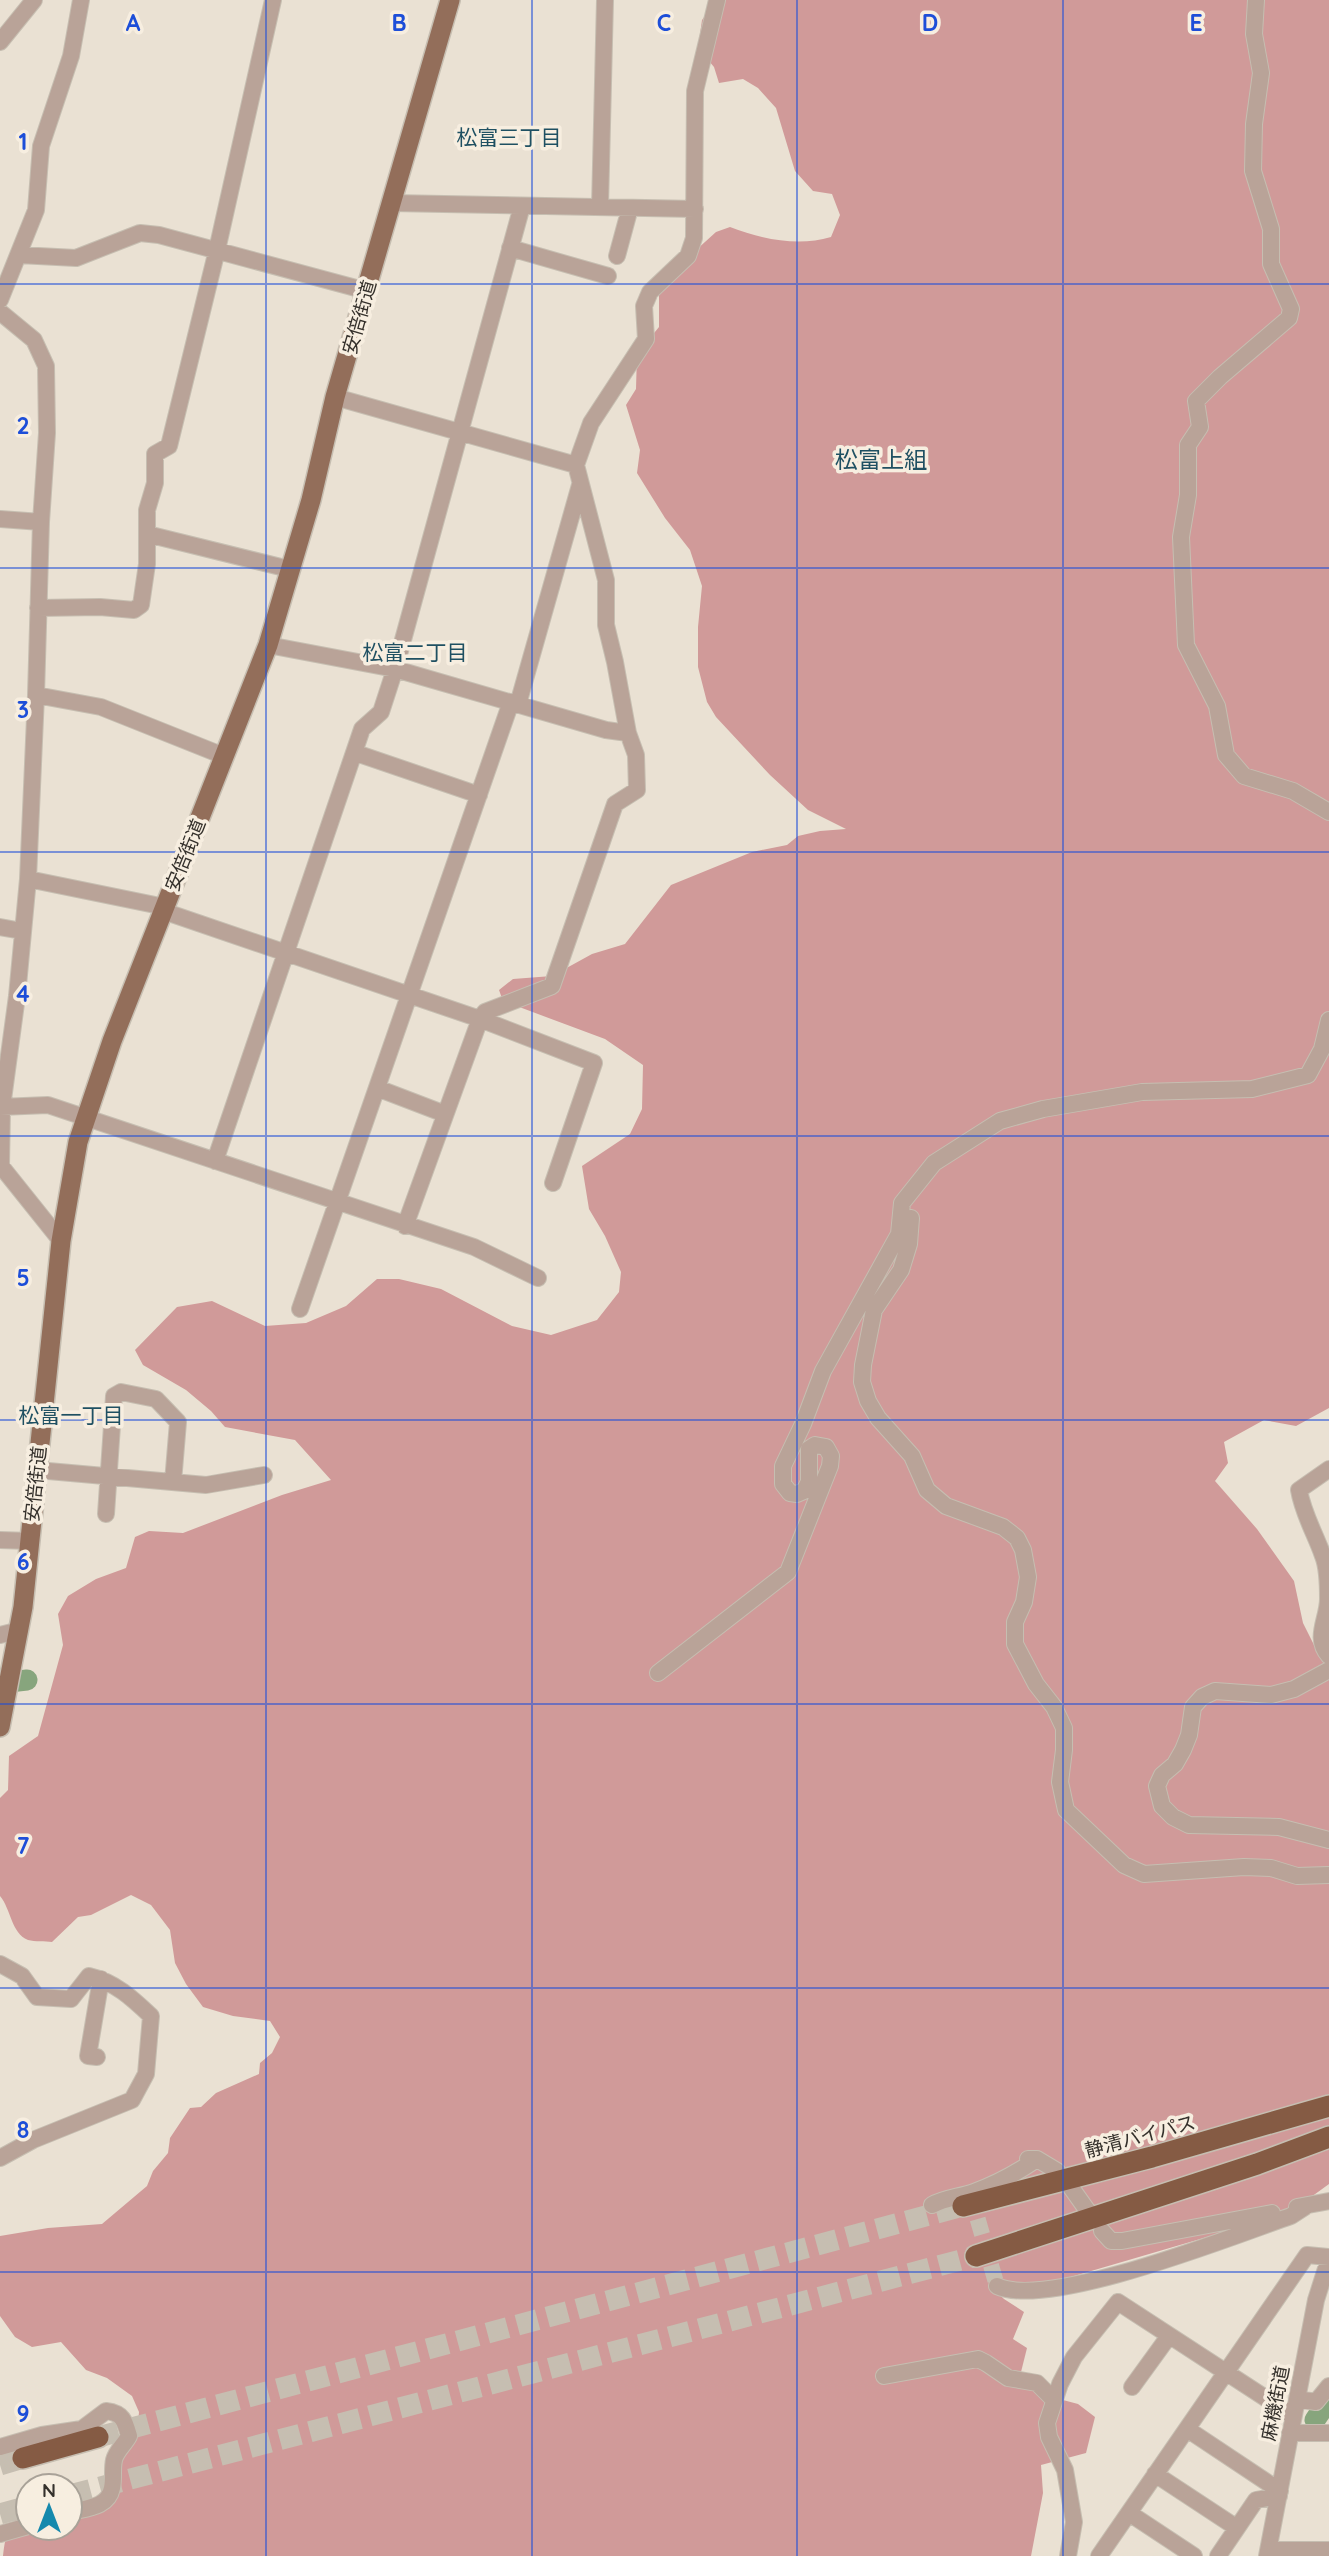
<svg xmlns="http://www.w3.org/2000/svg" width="1329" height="2556" viewBox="0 0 1329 2556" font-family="Quicksand,'Noto Sans JP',sans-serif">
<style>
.forest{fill:#d09a99}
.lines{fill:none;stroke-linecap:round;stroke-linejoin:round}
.river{stroke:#87a57d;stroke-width:21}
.minor-tunnel{stroke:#c6beb1;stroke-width:16;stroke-dasharray:16 8;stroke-linecap:butt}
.highway-tunnel{stroke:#c6beb1;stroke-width:21;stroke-dasharray:21 10;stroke-linecap:butt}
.minor-casing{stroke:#c6beb1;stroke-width:18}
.major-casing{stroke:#c6beb1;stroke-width:22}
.highway-casing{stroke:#c6beb1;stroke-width:24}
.minor{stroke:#b9a398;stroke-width:16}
.major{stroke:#936e5a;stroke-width:19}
.highway{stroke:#855b44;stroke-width:21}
.grid{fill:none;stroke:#1d4ed8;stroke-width:2;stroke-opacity:0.55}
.labels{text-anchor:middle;stroke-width:7;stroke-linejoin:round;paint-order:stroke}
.street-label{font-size:19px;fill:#34302b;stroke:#f7eee0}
.neighbourhood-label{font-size:21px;fill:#1f5062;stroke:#f7eee0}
.quarter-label{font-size:23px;fill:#1f5062;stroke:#f7eee0}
.grid-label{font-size:23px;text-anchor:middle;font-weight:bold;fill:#1d4ed8;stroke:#f7eee0;stroke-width:7;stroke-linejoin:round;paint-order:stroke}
</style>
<rect width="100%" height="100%" fill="#eae1d3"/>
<path class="forest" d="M717,0h612v1408l-33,18 -32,-6 -40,22 4,21 -13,18 42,48 37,52 9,42 15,30 11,15v516l-40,29 -249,73 -39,-4 -12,2 15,15 20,13 -11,27 14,9 -6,24 27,24 30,8 17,13 -9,36 -45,12 2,28 -12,63h-1028c2,-20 6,-37 25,-46v18h42v-29h33l10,-25 24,-40 2,-22 -7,-16 -25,-18 -21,-8 -25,-28 -29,5 -17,-10 -15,-21v-80l48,-8 54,-4 45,-38 6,-15 15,-18 2,-15 20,-30 11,-1 15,-14 43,-19 1,-11 12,-10 8,-16 -10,-16 -37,-5 -30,-9 -17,-23 -11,-21 -5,-33 -19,-25 -20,-10 -40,20 -13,2 -26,25c-7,-1 -17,0 -24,-2 -17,-7 -17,-31 -28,-44v-98l8,-8 1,-34 29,-20 25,-91 -5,-31 10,-18 28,-17 30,-11 9,-31 14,-6 34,2 99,-38 49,-15 -36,-40 -70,-13 -14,-16 -25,-21 -43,-25 -8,-15 42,-43 35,-6 53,25 41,-3 40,-17 31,-27h22l42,10 71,37 39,9 46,-15 22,-28 2,-20 -16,-36 -16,-27 -7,-43 48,-32 12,-25 1,-44 -38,-26 -102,-38 -4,-11 14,-11 39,-3 40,-22 33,-10 46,-59 81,-33 35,-7 11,-9 22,-5 26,-2 -38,-19 -38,-35 -54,-58 -9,-15 -9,-35v-40l4,-41 -12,-36 -25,-32 -28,-45 3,-23 -14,-45 10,-16 1,-35 22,-27v-34l25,-32 32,-29 14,-5c31,12 68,20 101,10l9,-22 -8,-21 -19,-3 -18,-20 -19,-63 -18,-20 -15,-9 -24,4 -5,-16 -16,-19 4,-28z"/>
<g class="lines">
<path class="river" d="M0,1683l27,-3
M1315,2420l14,-21"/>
<path class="minor-tunnel" d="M971,2196l26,90"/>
<path class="highway-tunnel" d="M98,2437l865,-231
M0,2465l23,-7
M70,2495l906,-239
M0,2514l28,-8"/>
<defs>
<path id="minor" d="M1256,0l-2,34 7,39 -7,51 -1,47 18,58v35l20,45 -2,9 -69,59 -24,24 4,26 -12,18v50l-7,42 5,108 31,61 9,49 18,21 49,15 36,21
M0,42l34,-42
M391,203l304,6
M600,207l5,-207
M510,248l98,28
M19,255l57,3 64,-25 19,2 208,56
M617,256l13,-48
M0,300l36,-90 5,-64 30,-90 10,-56
M0,312l34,28 12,26 1,67 -6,89 -5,173 -8,184 -11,117 -15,111 -1,59 60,75
M335,397l241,68
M0,519l41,3
M147,534l142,35
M38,608l62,-1 34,3 7,-5 6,-41v-54l8,-27v-29l14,-8 48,-196 56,-250
M268,645l127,24 211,61 22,3
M36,695l65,12 123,49
M518,704l62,-219
M356,753l123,42
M28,879l137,28
M163,911l317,108 114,44 -41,120
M0,927l22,4
M377,1088l68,26
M0,1107l48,-2 426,142 64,31
M215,1161l147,-432 19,-17 14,-43 127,-463
M911,1218l-2,26 -8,26 -27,40 -11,55 -1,17 6,19 10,17 34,38 15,34 19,16 57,21 14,11 6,12 5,27 -4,25 -9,20v22l21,40 18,23 10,21v22l-4,32 6,28 58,55 20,9 100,-7 27,1 26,8 32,-1
M405,1226l75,-207 5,-7 67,-26 63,-182 22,-14 -1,-35 -8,-22 -13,-71 -9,-37v-45l-30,-115 15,-42 55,-84 -2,-33 6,-14 38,-36 6,-18 1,-147 22,-91
M300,1309l211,-607
M1329,1469l-30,21c4,24 16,43 24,66 5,12 5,30 5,43 0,20 -15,39 1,57
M37,1470l169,15 58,-10
M106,1514l8,-118 7,-4 35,7 22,23 -5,60
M0,1540l29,1
M0,1635l20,-5
M1329,1670l-35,19 -23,6 -56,-4 -13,6 -9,10 -4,28 -6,15 -8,14 -13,11 -5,11 5,20 11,11 16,8 90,2 50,13
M658,1673l130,-101 42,-106 1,-10 -5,-9 -11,-2 -6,4v33l-5,9 -7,3 -7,-1 -7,-9v-18l20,-42 20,-53 76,-137 3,-31 32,-40 66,-42 43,-12 99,-17 110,-3 56,-14 14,-26 7,-29
M0,1964l22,12 15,21 34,2 18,-23c26,6 43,22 62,40l-5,58 -14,26 -99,40 -33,18
M97,2057l-9,-1 13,-77
M1028,2159h9l20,12
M1070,2186l17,24
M932,2205c12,-7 28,-8 42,-13 22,-8 44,-20 63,-33
M1297,2207l32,-6
M1102,2231l9,10h11l150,-28
M997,2286c51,24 236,-50 294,-70l17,-11
M884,2376l94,-17 8,4 22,15 29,5 17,17
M1132,2387l37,-51
M1297,2399l19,3 13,-16
M1187,2429l93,62
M1290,2433h39
M0,2447l42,-12 40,-6 24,-18c17,2 19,10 23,25 -4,8 -13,15 -15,24 -2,9 0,19 -2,28 -4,20 -26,20 -42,24
M1155,2474l82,54
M1129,2513l65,43
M0,2534l28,-8
M1269,2550h60
M1068,2556l6,-34 -9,-52 -16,-33 -2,-14 13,-39 14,-27 44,-55 175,114
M1099,2556l208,-301 22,2
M1218,2556l38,-56 23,-4
M1267,2556l49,-256 13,-41"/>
<path id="major" d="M0,1727l23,-120 38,-366 17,-99 34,-101 156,-396 43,-145 24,-103 115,-397"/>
<path id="highway" d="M963,2206l189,-49 177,-51
M976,2256l281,-92 72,-27
M23,2458l75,-21"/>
</defs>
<use href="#minor" class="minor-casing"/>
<use href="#major" class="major-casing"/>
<use href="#highway" class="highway-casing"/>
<use href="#minor" class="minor"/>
<use href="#major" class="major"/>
<use href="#highway" class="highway"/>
</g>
<path class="grid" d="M266,0v2556M532,0v2556M797,0v2556M1063,0v2556M0,284h1329M0,568h1329M0,852h1329M0,1136h1329M0,1420h1329M0,1704h1329M0,1988h1329M0,2272h1329"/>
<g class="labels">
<g class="street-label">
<text transform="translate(359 317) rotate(-74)" y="7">安倍街道</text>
<text transform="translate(185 855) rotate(-68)" y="7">安倍街道</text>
<text transform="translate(35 1484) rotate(-84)" y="7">安倍街道</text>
<text transform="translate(1140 2136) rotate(-15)" y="7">静清バイパス</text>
<text transform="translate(1275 2403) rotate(-79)" y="7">麻機街道</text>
</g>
<g class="neighbourhood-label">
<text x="509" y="145">松富三丁目</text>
<text x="415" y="660">松富二丁目</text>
<text x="71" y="1423">松富一丁目</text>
</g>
<g class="quarter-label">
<text x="881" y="468">松富上組</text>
</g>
</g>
<g class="grid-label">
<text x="133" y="31">A</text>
<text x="399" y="31">B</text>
<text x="664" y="31">C</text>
<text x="930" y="31">D</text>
<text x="1196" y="31">E</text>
<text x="23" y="150">1</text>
<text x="23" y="434">2</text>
<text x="23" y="718">3</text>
<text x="23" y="1002">4</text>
<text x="23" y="1286">5</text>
<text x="23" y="1570">6</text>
<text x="23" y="1854">7</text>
<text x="23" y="2138">8</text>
<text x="23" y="2422">9</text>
</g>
<g transform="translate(49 2507)"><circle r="33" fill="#f7eee0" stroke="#a9a298" stroke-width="2"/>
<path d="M0-5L12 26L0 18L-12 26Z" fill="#1589ad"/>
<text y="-10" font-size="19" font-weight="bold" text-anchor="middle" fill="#34302b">N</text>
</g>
</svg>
